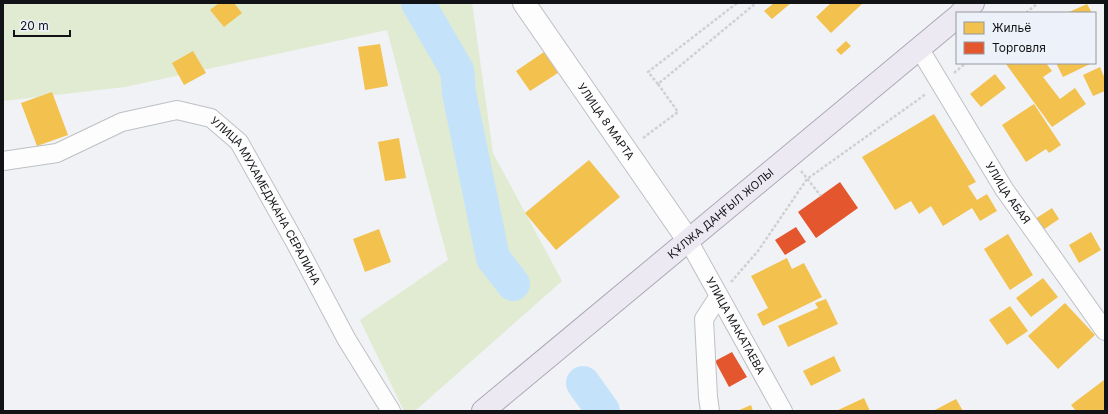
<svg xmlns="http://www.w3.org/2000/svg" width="1108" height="414" viewBox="0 0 1108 414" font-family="Inter,sans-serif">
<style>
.green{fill:#e0ebd2}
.homes{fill:#f2c14e}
.shops{fill:#e4572e}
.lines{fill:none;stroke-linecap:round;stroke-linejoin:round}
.river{stroke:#c4e3fb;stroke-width:34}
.street-casing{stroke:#bec0c3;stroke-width:20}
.secondary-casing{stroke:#bec0c3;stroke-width:24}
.primary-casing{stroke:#ada8b8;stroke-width:24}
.path{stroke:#d0d0d1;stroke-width:2.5;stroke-dasharray:3 2;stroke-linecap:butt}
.street{stroke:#fdfdfe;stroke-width:18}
.secondary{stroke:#fdfdfe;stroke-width:22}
.primary{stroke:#ece9f2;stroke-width:22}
.labels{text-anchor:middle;stroke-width:4;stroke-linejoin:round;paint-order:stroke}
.street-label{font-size:11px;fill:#121316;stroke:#edf1f9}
</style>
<rect width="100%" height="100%" fill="#f0f2f6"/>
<path class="green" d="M3,3h469l21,150 69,128 -147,130h-11l-44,-91 88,-60 -61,-230 -262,57 -122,14z"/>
<path class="homes" d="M219,3h15l8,10 -18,14 -14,-17z
M774,3h17l-19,16 -8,-8z
M831,3h32l-32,30 -15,-16z
M1087,4l5,9h-25z
M846,41l5,5 -10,9 -5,-5z
M380,44l8,42 -23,4 -7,-43z
M193,51l13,22 -22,12 -12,-22z
M544,52l14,21 -28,18 -14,-20z
M1007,63h39l6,8 -9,6 17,22 15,-11 11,16 -34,23 -46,-63z
M1056,63h33l1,1 -27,13z
M1100,67l5,12v12l-12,5 -10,-21z
M995,74l11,14 -25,19 -11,-13z
M52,92l16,43 -31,11 -16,-43z
M1034,104l27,41 -12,8 -3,-4 -20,13 -24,-37z
M934,114l42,68 -8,4 9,14 10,-6 10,17 -17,10 -8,-13 -29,18 -12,-20 -12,8 -8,-13 -16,9 -33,-53z
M399,138l7,40 -21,3 -7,-39z
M589,160l31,37 -64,53 -31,-37z
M1052,208l7,11 -16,11 -8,-11z
M379,229l12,33 -26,10 -12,-33z
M1091,232l10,18 -22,13 -10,-18z
M1008,234l25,41 -23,15 -26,-41z
M787,258l5,11 12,-6 18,34 -59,29 -6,-12 11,-6 -17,-32z
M1043,278l15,19 -27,20 -15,-19z
M826,299l12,25 -50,23 -10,-21 40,-18 -3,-5z
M1065,303l30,32 -37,34 -30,-33z
M1010,306l18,25 -21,14 -18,-25z
M834,356l7,15 -30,15 -8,-15z
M1104,380l1,2v29h-29l-5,-6z
M864,398l6,13h-34z
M956,399l7,12h-30z
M751,405l2,6h-16z"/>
<path class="shops" d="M840,182l18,26 -42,30 -18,-26z
M796,227l10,15 -21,13 -10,-15z
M732,352l15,25 -18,10 -14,-26z"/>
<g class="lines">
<path class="river" d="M418,3l39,67 2,23 34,165 20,26
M583,383l20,28"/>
<defs>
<g id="street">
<path id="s1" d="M919,48l85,141 101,142"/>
<path id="s2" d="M3,161l54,-8 65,-31 55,-12 34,8 28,24 56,100 52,98 44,71"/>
<path id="s3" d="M688,240l95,171"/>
<path d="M710,411l-2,-14 -4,-78 15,-23"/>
</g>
<g id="secondary">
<path id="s4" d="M524,3l164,237"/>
</g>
<g id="primary">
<path d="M961,13l12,-10"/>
<path id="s5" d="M483,411l474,-394"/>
</g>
</defs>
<use href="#street" class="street-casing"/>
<use href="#secondary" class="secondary-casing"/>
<use href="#primary" class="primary-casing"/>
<path class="path" d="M1026,13l12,-10
M954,73l12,-10
M658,84l-10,-12 89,-69
M643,138l35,-26 -20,-28 98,-81
M801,171l20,25
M731,282l27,-31 49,-72 119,-85"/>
<use href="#street" class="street"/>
<use href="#secondary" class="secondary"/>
<use href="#primary" class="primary"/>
</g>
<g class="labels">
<g class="street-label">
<text dy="4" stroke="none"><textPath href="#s4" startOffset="144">УЛИЦА 8 МАРТА</textPath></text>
<text dy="4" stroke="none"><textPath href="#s1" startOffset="170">УЛИЦА АБАЯ</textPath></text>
<text dy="4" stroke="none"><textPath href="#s2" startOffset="318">УЛИЦА МУХАМЕДЖАНА СЕРАЛИНА</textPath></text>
<text dy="4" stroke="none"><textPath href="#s5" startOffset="309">ҚҰЛЖА ДАҢҒЫЛ ЖОЛЫ</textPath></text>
<text dy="4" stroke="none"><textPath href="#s3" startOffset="98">УЛИЦА МАКАТАЕВА</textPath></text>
</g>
</g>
<rect width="1108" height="414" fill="none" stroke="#121316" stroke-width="8"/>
<rect x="956" y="12" width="140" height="52" fill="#edf1f9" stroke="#95989e"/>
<rect x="964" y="22" width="20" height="12" fill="#f2c14e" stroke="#95989e"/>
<text x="992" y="32" font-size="12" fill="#121316">Жильё</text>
<rect x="964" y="42" width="20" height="12" fill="#e4572e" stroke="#95989e"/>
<text x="992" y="52" font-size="12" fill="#121316">Торговля</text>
<path d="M14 30v6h56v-6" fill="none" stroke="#121316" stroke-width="2"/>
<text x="20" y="30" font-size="12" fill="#121316" stroke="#edf1f9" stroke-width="3" paint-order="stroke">20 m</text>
</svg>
